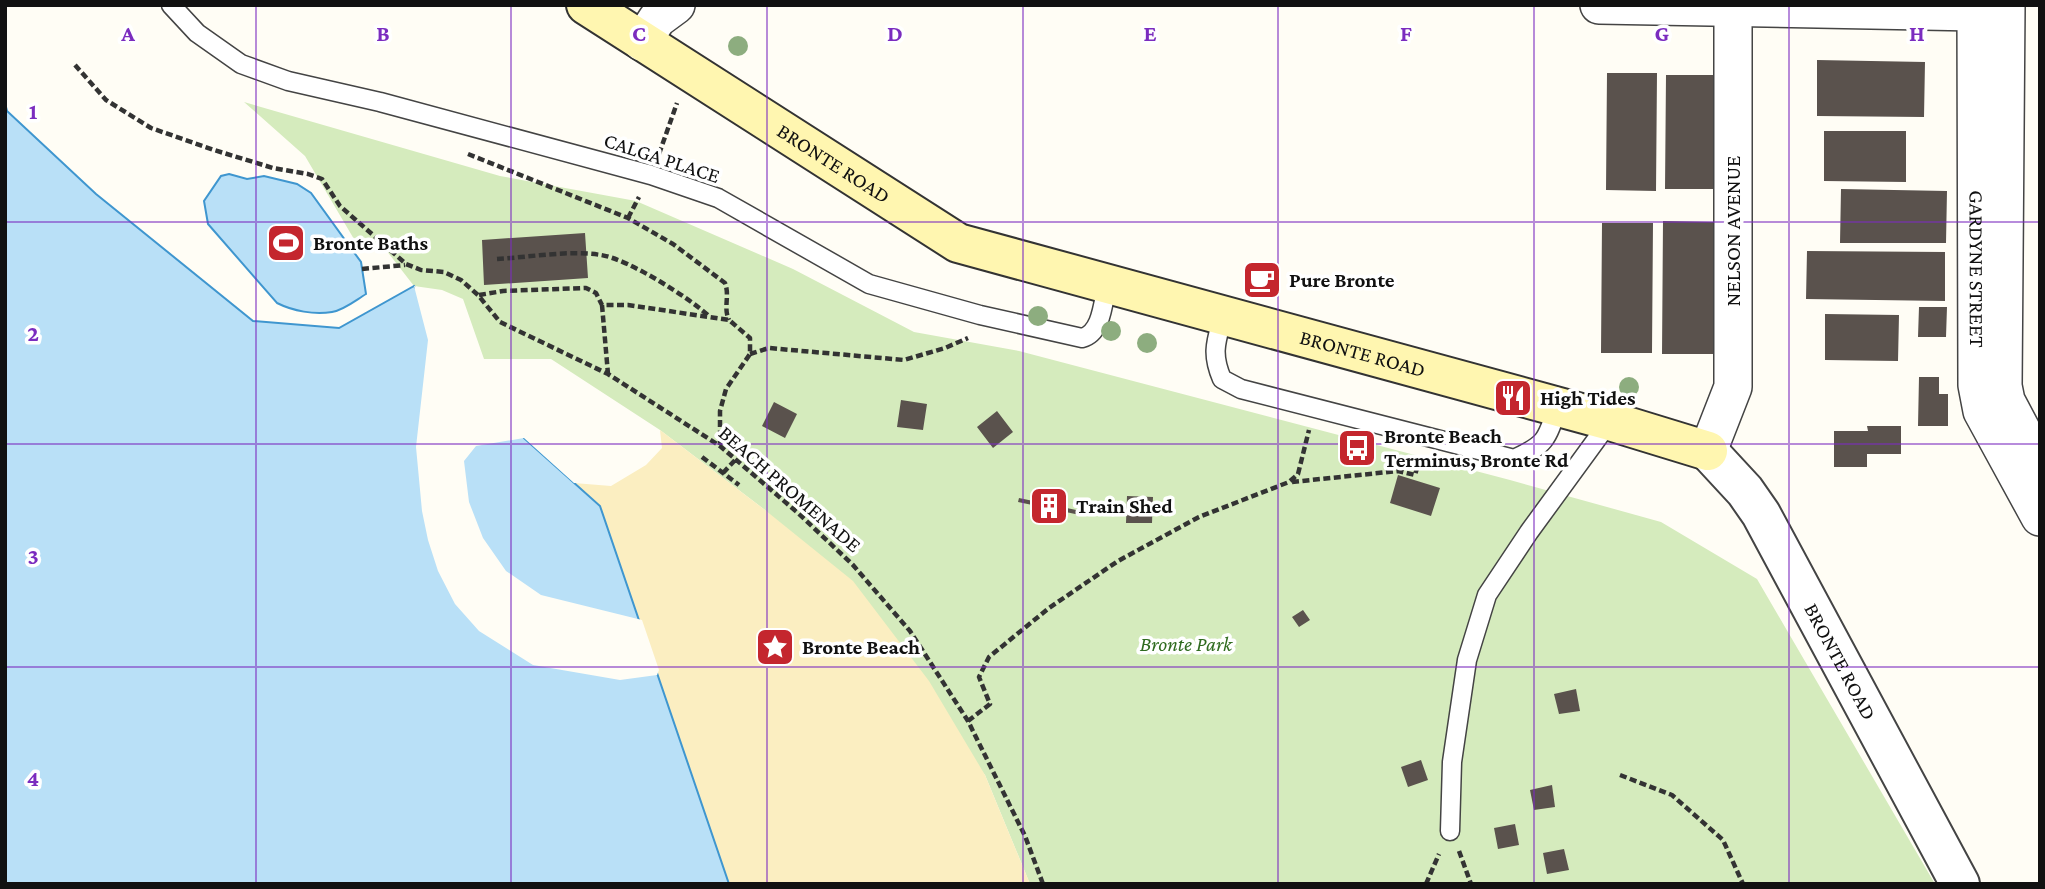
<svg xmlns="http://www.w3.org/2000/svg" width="2045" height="889" viewBox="0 0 2045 889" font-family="'Crimson Pro',serif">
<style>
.green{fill:#d5ebbd}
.sand{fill:#fbeec1}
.water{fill:#b9e0f7;stroke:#3f96cf;stroke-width:2}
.pier{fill:#fffdf5}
.building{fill:#5a524d}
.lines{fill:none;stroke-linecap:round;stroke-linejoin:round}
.service-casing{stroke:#444;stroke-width:21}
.minor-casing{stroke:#444;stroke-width:40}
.tertiary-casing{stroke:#444;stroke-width:42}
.secondary-casing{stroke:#333;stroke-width:42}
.path{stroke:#333;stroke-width:4.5;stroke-dasharray:7 3.5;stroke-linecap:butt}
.service{stroke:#fff;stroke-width:18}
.minor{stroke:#fff;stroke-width:37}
.tertiary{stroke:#fff;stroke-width:38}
.secondary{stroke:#fff6b0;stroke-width:38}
.tree{fill:#8dad7f}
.grid{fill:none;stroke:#7b2cbf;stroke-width:2;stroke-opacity:0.55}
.labels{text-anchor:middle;stroke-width:7;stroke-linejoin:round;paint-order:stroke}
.street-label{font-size:21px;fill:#111;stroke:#fff}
.poi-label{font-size:21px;font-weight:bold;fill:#111;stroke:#fff;text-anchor:start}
.park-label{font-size:21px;font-style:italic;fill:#2f6b1f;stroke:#fff}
.grid-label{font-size:23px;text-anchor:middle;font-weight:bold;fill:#7b2cbf;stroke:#fff;stroke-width:7;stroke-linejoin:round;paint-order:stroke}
</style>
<rect width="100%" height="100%" fill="#fffdf5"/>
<path class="green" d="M244,102l256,74 136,25 157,68 121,63 105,19 491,129 151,42 96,57 178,305h-905l-45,-109 -220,-265 -105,-80 -109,-71h-67l-21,-60 -21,-9 -28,-4 -28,-36 -25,1 -56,-95z"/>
<path class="sand" d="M660,430l105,80 88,71 76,100 56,94 45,109h-301l-129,-378 -26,-23 37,3 35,-21 16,-17z"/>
<path class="water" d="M5,103l2,8 89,83 157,127 86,7 75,-42 110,152 76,68 129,378h-724z
M229,174l18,5 17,-3 33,8 14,9 50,69 5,32c-10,6 -22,16 -34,18 -18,3 -39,-1 -55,-9l-69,-79 -4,-23 17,-25z"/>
<path class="pier" d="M414,286l4,1 108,149 53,47h-5l-50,-45 -48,8 -12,15 5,41 14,36 23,33 35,24 101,25 17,50 -2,5 -37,5 -87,-15 -54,-34 -24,-27 -17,-33 -10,-31 -6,-29 -6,-64 12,-107z"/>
<path class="building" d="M1817,60l108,2 -1,55 -107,-1z
M1607,73h50l-1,118 -50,-1z
M1666,75h51l-1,114h-51z
M1824,131h82v51l-82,-1z
M1841,189l106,2 -1,52h-106z
M1663,221l52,1 -1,132h-52z
M1602,223h51l-1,130h-51z
M585,233l3,45 -104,7 -2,-45z
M1807,251l138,1v49l-139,-2z
M1919,307h28l-1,30h-28z
M1825,314l74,1 -1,46 -73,-1z
M1919,377h20v17h9v32h-30z
M901,400l26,4 -4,26 -26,-3z
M774,402l23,12 -12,24 -23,-12z
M997,411l16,21 -20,16 -16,-21z
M1867,426h34v28h-34v13h-33v-36h34z
M1398,475l42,13 -9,28 -41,-13z
M1127,496l26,1 -1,26h-26z
M1019,498l62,13 -1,4 -62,-13z
M1303,610l7,10 -11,7 -7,-10z
M1576,689l4,22 -21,3 -5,-20z
M1421,760l7,20 -20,7 -7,-20z
M1552,785l3,22 -21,3 -4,-20z
M1515,824l4,21 -21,4 -4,-21z
M1564,849l5,21 -22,4 -4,-21z"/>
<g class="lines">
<defs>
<path id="service" d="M171,5l26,28 44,31 47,17 92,21 271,73 67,23 151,86 111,31 102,23c20,-5 21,-36 25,-53
M1223,316c-7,26 -12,37 -1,63l19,10 273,70c31,-14 33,-19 43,-51
M1450,831l2,-69 15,-102 20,-65 42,-63 81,-111"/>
<g id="minor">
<path d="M1599,5l377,7"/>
<path id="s1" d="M1976,5l1,380 5,26 58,106"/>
<path d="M2006,5l-3,381 3,15 34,64"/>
<path d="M642,42l15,-23 19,-14"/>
<path d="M1708,451l25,-64v-380"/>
</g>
<g id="tertiary">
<path id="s2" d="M1708,451l37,40 16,23 199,370"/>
</g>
<g id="secondary">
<path id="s3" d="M586,5l372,238 652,178 98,30"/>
</g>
</defs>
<use href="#service" class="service-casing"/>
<use href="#minor" class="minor-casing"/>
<use href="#tertiary" class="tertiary-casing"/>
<use href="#secondary" class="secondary-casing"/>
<path class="path" d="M75,65l31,35 45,28 63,22 59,18 35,6 14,5 18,27 66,58 15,6 23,2 17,8 17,15 22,27 108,52 112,72 78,67 55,52 57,66 58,90 57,115 18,48
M468,154l160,64 45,26 52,39c5,13 -2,25 4,37
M659,154l18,-51
M628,218l11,-21
M497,259c34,-2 71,-9 104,-4 27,4 89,43 109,62
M362,269l43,-4
M479,295l24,-4 83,-3 10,5 6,12h26l101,15 21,18v16l-24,35 -6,22v34
M602,305l6,69
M750,354l19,-6 135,12 41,-12 23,-10
M702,457l37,28
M723,473l13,-14
M1292,482l106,-11 17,4 4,-14
M968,721l22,-17 -11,-27 10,-20 60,-49 69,-47 81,-44 90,-35 9,-8 11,-44
M1620,775l52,20 51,45 20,44
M1459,851l12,33
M1426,884l13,-30"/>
<use href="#service" class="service"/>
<use href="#minor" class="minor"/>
<use href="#tertiary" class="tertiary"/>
<use href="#secondary" class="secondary"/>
</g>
<g class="tree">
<circle cx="738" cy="46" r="10"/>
<circle cx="1038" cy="316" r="10"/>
<circle cx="1111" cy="331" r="10"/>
<circle cx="1147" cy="343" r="10"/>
<circle cx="1629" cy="387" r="10"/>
</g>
<path class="grid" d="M256,5v879M511,5v879M767,5v879M1023,5v879M1278,5v879M1534,5v879M1789,5v879M5,222h2035M5,444h2035M5,667h2035"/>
<defs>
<symbol id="stadium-square" viewBox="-11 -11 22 22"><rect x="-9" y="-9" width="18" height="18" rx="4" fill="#c4262e" stroke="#fff"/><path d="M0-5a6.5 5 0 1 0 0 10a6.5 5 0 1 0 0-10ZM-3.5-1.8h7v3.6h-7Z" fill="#fff"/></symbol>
<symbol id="cafe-square" viewBox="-11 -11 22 22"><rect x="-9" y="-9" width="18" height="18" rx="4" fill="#c4262e" stroke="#fff"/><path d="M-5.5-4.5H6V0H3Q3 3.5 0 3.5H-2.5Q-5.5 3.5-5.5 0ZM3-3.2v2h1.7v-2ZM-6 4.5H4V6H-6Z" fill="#fff"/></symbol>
<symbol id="restaurant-square" viewBox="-11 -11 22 22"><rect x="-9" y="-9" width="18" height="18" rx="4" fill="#c4262e" stroke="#fff"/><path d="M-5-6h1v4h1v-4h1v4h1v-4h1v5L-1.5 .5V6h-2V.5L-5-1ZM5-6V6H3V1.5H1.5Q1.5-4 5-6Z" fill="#fff"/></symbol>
<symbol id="bus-square" viewBox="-11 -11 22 22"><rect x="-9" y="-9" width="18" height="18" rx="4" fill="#c4262e" stroke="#fff"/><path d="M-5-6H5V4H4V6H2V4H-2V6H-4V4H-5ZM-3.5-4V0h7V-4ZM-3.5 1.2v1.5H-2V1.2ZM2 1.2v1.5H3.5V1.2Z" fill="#fff"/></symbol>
<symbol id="building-square" viewBox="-11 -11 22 22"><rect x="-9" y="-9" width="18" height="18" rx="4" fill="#c4262e" stroke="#fff"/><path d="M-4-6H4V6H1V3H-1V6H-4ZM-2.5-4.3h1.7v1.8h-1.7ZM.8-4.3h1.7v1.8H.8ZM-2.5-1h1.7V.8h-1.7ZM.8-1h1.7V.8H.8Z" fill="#fff"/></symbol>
<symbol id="sight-square" viewBox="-11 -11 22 22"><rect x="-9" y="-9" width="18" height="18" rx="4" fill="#c4262e" stroke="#fff"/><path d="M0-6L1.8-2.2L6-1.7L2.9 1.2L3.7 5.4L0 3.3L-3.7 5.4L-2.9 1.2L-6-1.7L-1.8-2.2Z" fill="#fff"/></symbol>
</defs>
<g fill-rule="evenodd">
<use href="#stadium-square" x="264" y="221" width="44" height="44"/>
<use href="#cafe-square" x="1240" y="258" width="44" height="44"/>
<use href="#restaurant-square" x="1491" y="376" width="44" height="44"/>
<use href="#bus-square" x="1335" y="426" width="44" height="44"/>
<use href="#building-square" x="1027" y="484" width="44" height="44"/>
<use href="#sight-square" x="753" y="625" width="44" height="44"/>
</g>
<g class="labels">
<g class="street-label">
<text transform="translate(662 158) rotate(18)" y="7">CALGA PLACE</text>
<text dy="7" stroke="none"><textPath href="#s3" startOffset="294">BRONTE ROAD</textPath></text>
<text transform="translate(1733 231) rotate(-90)" y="7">NELSON AVENUE</text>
<text dy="7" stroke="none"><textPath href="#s1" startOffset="264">GARDYNE STREET</textPath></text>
<text dy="7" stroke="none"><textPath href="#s3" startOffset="861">BRONTE ROAD</textPath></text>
<text transform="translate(790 489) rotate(41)" y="7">BEACH PROMENADE</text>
<text dy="7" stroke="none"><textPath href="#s2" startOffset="250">BRONTE ROAD</textPath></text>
</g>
<g class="poi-label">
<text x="313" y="250">Bronte Baths</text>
<text x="1289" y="287">Pure Bronte</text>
<text x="1540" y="405">High Tides</text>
<text x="1384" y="443">Bronte Beach<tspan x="1384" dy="24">Terminus, Bronte Rd</tspan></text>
<text x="1076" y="513">Train Shed</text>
<text x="802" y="654">Bronte Beach</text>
</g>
<g class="park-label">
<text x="1186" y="651">Bronte Park</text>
</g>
</g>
<g class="grid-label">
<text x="128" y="41">A</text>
<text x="383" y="41">B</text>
<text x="639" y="41">C</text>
<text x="895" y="41">D</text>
<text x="1150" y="41">E</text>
<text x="1406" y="41">F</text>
<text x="1662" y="41">G</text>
<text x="1917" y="41">H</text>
<text x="33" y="119">1</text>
<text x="33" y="341">2</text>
<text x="33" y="564">3</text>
<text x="33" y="786">4</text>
</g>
<rect width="2045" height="889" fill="none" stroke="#111111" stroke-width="14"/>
</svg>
